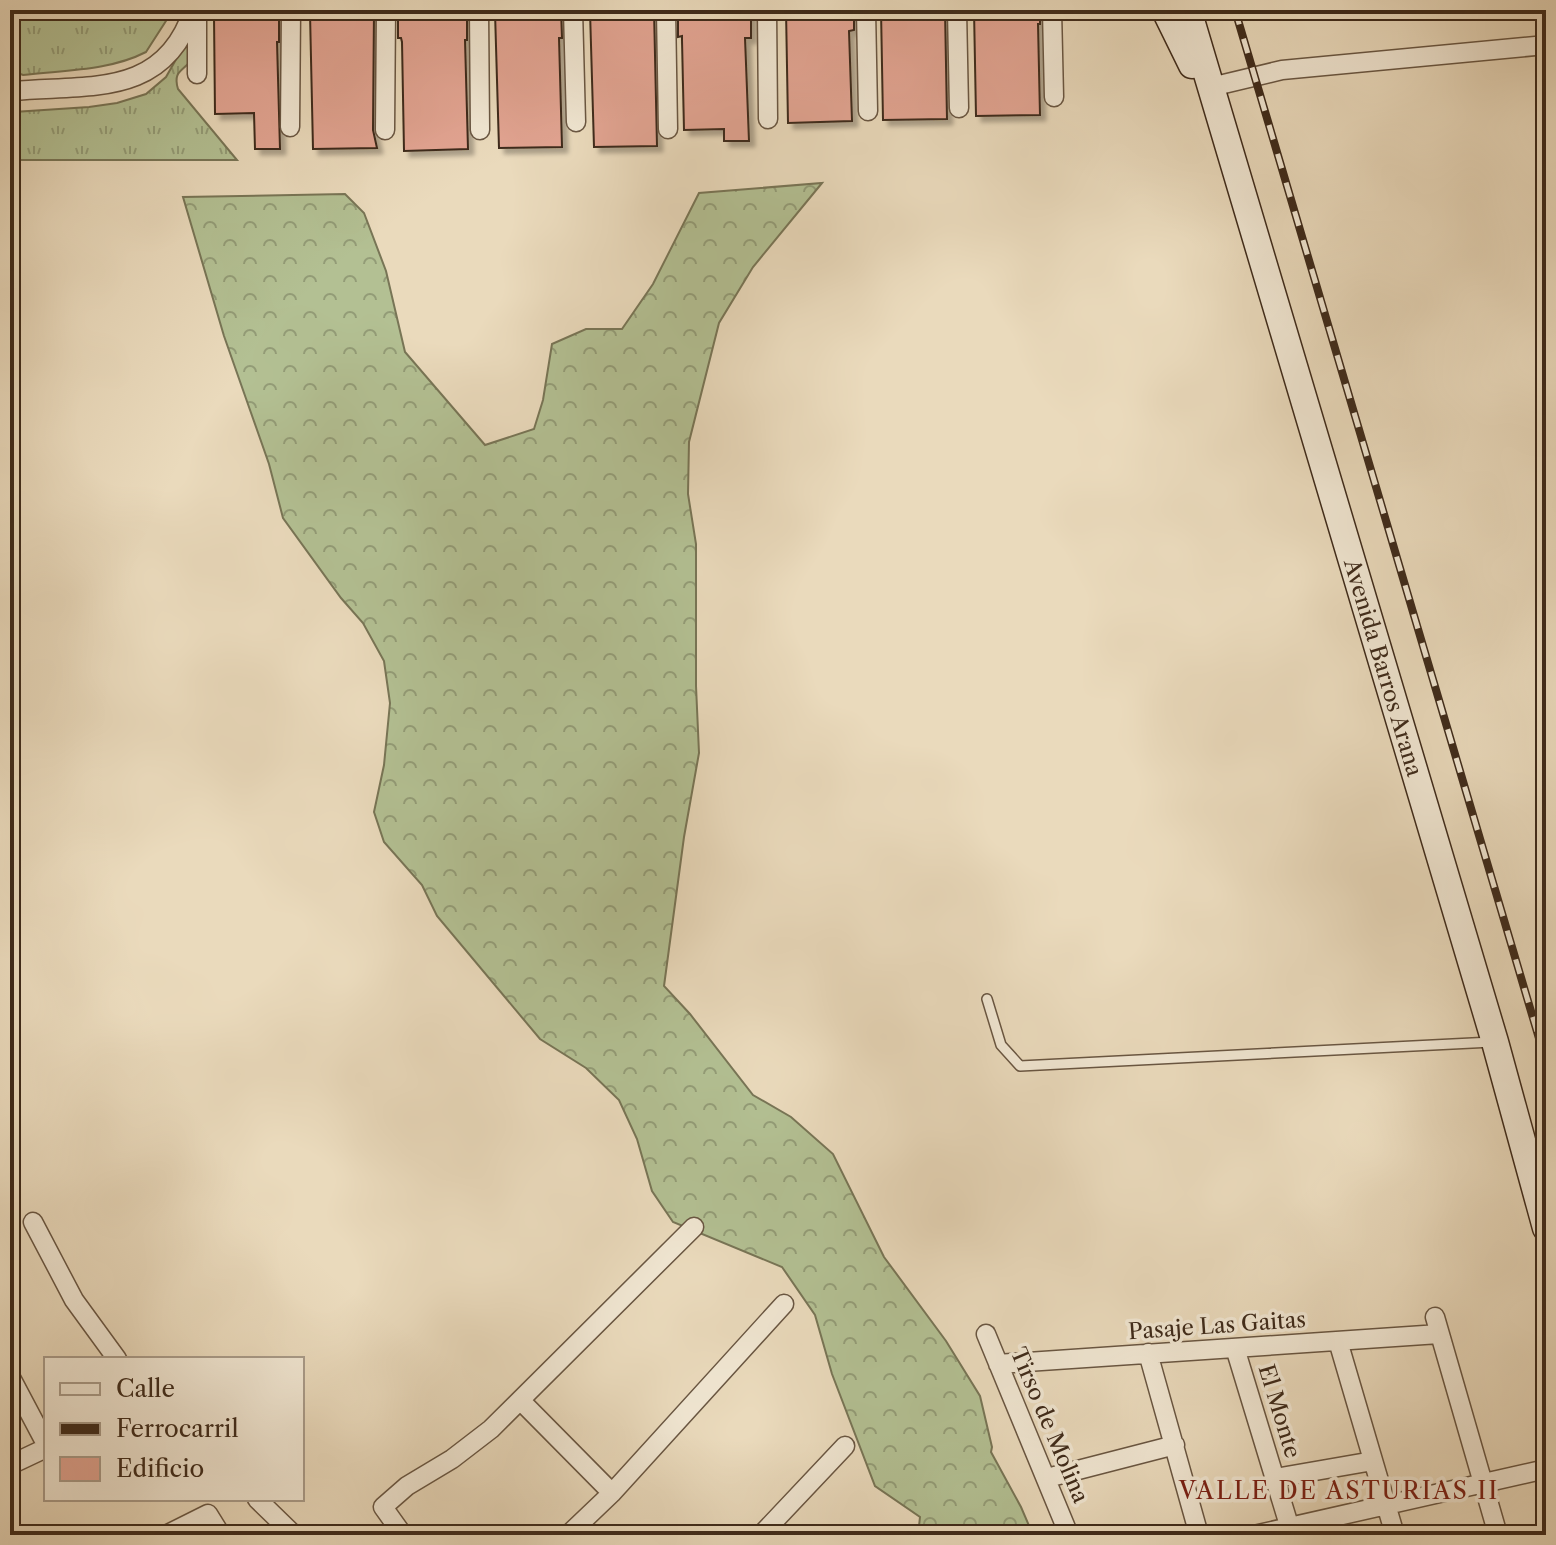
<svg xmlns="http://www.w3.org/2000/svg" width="1556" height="1545" viewBox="0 0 1556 1545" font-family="'Libre Caslon Text',serif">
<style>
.grass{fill:url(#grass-tufts);stroke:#787556;stroke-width:2}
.forest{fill:url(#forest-crowns);stroke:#787556;stroke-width:2}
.building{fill:#e2a492;stroke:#3e2a1a;stroke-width:2;filter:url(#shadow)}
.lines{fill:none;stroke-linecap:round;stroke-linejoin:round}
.service-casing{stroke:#695642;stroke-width:12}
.minor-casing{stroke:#695642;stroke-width:21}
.secondary-casing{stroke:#3e2a1a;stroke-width:29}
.service{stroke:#f1e7d3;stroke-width:9}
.minor{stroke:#f1e7d3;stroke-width:18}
.secondary{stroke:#f1e7d3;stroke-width:26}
.rail-casing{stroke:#3e2a1a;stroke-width:8}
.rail{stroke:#f1e7d3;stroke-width:5;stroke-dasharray:15;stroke-linecap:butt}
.labels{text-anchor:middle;stroke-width:7;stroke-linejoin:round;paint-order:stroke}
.street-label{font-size:22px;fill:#3e2a1a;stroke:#f1e7d3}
.neighbourhood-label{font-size:24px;letter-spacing:2px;fill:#7a1f14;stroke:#f1e7d3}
</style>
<defs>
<pattern id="grass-tufts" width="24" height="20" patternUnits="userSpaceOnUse" patternTransform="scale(2)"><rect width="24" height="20" fill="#b3c093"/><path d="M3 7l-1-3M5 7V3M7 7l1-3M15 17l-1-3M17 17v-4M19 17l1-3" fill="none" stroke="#939c77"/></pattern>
<pattern id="forest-crowns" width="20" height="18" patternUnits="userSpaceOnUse" patternTransform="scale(2)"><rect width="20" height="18" fill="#b3c093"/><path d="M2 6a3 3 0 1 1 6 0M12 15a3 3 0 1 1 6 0" fill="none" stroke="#939c77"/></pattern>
<filter id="shadow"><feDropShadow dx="5.5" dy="5.5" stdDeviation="2" flood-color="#0004"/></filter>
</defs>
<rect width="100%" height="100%" fill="#eadabc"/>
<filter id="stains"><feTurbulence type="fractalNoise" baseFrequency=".0025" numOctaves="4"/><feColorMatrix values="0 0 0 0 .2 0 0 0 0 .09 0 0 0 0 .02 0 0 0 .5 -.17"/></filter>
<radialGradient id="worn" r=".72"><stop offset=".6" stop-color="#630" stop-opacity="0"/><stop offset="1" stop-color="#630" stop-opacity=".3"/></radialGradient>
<path class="grass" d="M10,10h163l-27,42c-37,19 -82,18 -123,23l-13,-5z
M191,33v28c-10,11 -18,11 -13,28l59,71h-227v-41l4,-7 75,-5 28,-4 29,-9 20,-17z"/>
<path class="forest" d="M822,183l-69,84 -34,56 -30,119 -1,52 8,50v142l3,67 -15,84 -20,149 26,28 63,81 38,22 42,37 51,103 62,84 34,55 12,51 -1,5 30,55 12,28h-115l2,-18 -45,-31 -43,-112 -17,-59 -33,-48 -109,-45 -21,-31 -15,-52 -18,-39 -33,-32 -46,-29 -103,-123 -15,-31 -38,-43 -10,-30 10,-47 6,-62 -6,-42 -21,-38 -22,-25 -58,-80 -14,-54 -45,-128 -41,-139 162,-3 19,19 22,58 19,81 80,93 49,-16 9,-29 9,-56 34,-15h36l31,-45 46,-91z"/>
<path class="building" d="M561,10l1,28h-3l3,109 -63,1 -4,-136z
M654,10l3,136 -63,1 -4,-136z
M751,10v28h-6l4,103h-25v-12l-40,1 -2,-90v-4l-4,1v-25z
M786,10h68v20l-5,1 3,90 -64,2z
M881,10h64l2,109 -64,1z
M974,10h66v14h-2l2,91 -64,1z
M374,11l-1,119 4,18 -64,1 -3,-136z
M467,13v27h-2l3,109 -64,2 -2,-109 -1,-4h-3v-23z
M279,15v27h-2l3,107h-25l-1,-36 -39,1 -1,-98z"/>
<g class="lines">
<defs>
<path id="service" d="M987,999l14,46 19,21 472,-24"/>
<path id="minor" d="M479,10l1,120
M573,10l3,112
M666,10l2,119
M767,10l1,109
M866,10l2,101
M957,10l2,98
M1052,10l2,87
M197,13v61
M1211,87l71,-17 264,-25
M13,91c75,-7 151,8 180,-81
M290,127l1,-117
M385,130l1,-120
M33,1222l41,78 43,59
M1435,1317l63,218
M986,1334l83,201
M1338,1341l57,194
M1235,1348l57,187
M1148,1353l51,182
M998,1364l441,-30
M10,1376l36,68
M521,1401l91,92
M10,1465l36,-17
M1047,1478l128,-33
M1275,1478l98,-17
M257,1499l37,36
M166,1535l42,-21 13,21
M403,1535l-20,-28 24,-21 45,-27 39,-30 203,-202
M568,1535l44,-42 172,-189
M761,1535l84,-89
M1254,1535l292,-66"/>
<g id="secondary">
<path d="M1165,10l27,55"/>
<path id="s1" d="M1188,10l307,1032 51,186"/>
</g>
</defs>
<use href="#service" class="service-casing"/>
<use href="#minor" class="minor-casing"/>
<use href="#secondary" class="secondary-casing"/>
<use href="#service" class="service"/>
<use href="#minor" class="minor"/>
<use href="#secondary" class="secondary"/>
<defs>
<path id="rail" d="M1235,10l311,1052"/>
</defs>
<use href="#rail" class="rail-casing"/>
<use href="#rail" class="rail"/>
</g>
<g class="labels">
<g class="street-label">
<text dy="8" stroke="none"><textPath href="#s1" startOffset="686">Avenida Barros Arana</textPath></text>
<text transform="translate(1217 1325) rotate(-4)" y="8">Pasaje Las Gaitas</text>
<text transform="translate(1280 1411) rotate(73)" y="8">El Monte</text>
<text transform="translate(1050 1425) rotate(67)" y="8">Tirso de Molina</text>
</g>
<g class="neighbourhood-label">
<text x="1339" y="1499">VALLE DE ASTURIAS II</text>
</g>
</g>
<rect width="1556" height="1545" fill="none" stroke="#eadabc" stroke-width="40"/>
<rect x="12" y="12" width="1532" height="1521" fill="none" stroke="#3e2a1a" stroke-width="4"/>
<rect x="20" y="20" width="1516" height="1505" fill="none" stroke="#3e2a1a" stroke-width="2"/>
<rect x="44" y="1357" width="260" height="144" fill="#f1e7d3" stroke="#a99b89" stroke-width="2"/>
<rect x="60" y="1383" width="40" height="12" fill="#f1e7d3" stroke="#a99b89" stroke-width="2"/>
<text x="116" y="1397" font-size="24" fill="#3e2a1a">Calle</text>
<rect x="60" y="1423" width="40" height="12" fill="#3e2a1a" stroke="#a99b89" stroke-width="2"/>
<text x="116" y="1437" font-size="24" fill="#3e2a1a">Ferrocarril</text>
<rect x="60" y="1457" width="40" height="24" fill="#e2a492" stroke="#a99b89" stroke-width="2"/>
<text x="116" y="1477" font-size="24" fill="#3e2a1a">Edificio</text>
<rect width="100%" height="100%" filter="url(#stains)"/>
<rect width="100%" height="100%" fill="url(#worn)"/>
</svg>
